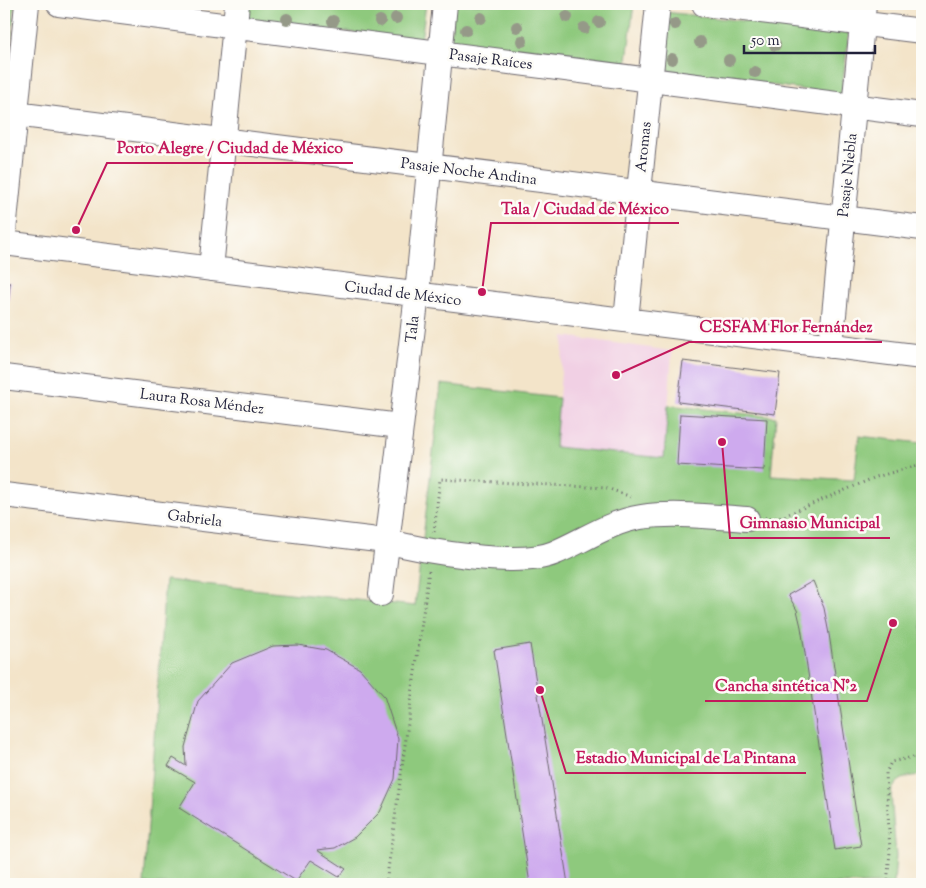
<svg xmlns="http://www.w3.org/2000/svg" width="926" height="888" viewBox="0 0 926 888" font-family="'Sorts Mill Goudy',serif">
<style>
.built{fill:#f1d0e4}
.green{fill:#8ec97d;stroke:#58765c}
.building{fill:#ceaaee}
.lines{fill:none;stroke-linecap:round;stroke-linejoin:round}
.minor-casing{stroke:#6b666d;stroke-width:26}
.path{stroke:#6b666d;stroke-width:3;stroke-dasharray:1 4;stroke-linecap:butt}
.minor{stroke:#fff;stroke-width:24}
.tree{fill:#959988}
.labels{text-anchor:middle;stroke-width:5;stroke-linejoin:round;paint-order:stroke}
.street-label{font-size:15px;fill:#22223b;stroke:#fdfcf7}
.leader{fill:none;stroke:#c2185b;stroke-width:2}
.callout-dot{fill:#c2185b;stroke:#fdfcf7;stroke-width:2}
.callout-label{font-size:16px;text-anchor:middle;font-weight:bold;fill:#c2185b;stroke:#fdfcf7;stroke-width:5;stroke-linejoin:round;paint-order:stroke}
</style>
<rect width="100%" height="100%" fill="#fdfcf7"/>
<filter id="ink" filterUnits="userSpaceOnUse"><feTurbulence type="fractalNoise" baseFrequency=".02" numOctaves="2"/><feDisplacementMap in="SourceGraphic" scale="10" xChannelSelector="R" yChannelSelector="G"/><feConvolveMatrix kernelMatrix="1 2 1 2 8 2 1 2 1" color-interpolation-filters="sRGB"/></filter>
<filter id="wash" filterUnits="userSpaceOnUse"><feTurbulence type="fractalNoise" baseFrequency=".0096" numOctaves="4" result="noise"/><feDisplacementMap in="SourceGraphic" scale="20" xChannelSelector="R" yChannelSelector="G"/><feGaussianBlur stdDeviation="1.12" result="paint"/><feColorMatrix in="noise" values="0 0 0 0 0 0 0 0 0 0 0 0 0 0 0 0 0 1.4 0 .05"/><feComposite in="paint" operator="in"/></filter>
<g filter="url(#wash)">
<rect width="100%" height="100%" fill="#f3e4c9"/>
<path class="built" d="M564,336l108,15 -7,108 -110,-12z"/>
<path class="green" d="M4,4h11l-11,110z
M245,4h181l-5,37 -178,-22z
M455,4h179l-8,64 -177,-22z
M665,12l184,21 -8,62 -180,-26z
M441,384l118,14 -4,49 109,11 4,-53 108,12 -5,58 83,5 5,-44 63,7v332c-14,1 -27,3 -31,19l5,62 -2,28h-750l21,-304 250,26z"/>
<g id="blocks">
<path class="building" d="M4,282l6,1 -5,52h-1z
M683,361l97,12 -5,41 -97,-12z
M680,414l87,5 -3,51 -87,-5z
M813,581l11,27 5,26 32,212 -26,4 -34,-223 -4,-17 -9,-15z
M530,644l38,240h-38l-36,-234z
M298,645l28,5 34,19 24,27 14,43 -3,40 -15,33 -25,25 -20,11 -18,2 29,19 -7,8 -28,-17 -15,21 -117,-73 16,-26 -27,-16 5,-8 13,8 -1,-19 13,-46 34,-38 41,-17z"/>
</g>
</g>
<g filter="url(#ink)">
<use href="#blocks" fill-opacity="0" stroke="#6b666d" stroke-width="1"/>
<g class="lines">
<defs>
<path id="minor" d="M59,4l863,111
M704,4l218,27
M15,114l907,114
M4,231l23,-227
M4,243l918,114
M211,269l26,-265
M626,320l32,-316
M831,346l33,-342
M4,377l396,49
M4,495l382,46c38,10 132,27 168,12 29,-12 55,-31 87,-36 35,-5 71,0 106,2
M381,594l36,-300 28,-290"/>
</defs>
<use href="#minor" class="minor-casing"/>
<path class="path" d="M765,518h14l97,-41 46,-13
M434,532l6,-53 167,9 27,10
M386,884l43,-314
M887,884l3,-32 -4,-79 5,-11 31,-7"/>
<use href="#minor" class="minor"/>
</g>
<g class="tree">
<circle cx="567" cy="17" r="6"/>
<circle cx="396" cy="18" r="6"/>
<circle cx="481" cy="18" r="6"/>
<circle cx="287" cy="19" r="6"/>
<circle cx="333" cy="21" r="6"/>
<circle cx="380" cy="21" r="6"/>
<circle cx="599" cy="22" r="6"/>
<circle cx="675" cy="24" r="6"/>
<circle cx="517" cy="27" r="6"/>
<circle cx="584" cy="28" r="6"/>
<circle cx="466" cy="30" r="6"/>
<circle cx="522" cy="41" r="6"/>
<circle cx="700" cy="42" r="6"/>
<circle cx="775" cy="45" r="6"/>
<circle cx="672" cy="59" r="6"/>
<circle cx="729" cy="60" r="6"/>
<circle cx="755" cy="72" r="6"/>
</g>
</g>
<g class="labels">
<g class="street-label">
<text transform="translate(491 59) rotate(7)" y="5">Pasaje Raíces</text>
<text transform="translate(643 147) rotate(-84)" y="5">Aromas</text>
<text transform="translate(469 171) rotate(7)" y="5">Pasaje Noche Andina</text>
<text transform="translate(847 175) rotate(-84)" y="5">Pasaje Niebla</text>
<text transform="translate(403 293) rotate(7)" y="5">Ciudad de México</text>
<text transform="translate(412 329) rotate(-83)" y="5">Tala</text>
<text transform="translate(202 401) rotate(7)" y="5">Laura Rosa Méndez</text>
<text transform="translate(195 518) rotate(7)" y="5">Gabriela</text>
</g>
</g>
<path class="leader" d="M76 230L107 163H353M482 292L491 223H679M616 375L689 342H882M722 442L730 538H890M893 623L867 701H705M540 690L566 773H806"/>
<g class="callout-dot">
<circle cx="76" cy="230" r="5"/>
<circle cx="482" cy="292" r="5"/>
<circle cx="616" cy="375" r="5"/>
<circle cx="722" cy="442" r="5"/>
<circle cx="893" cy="623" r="5"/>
<circle cx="540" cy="690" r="5"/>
</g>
<g class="callout-label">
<text x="230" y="153">Porto Alegre / Ciudad de México</text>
<text x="585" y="214">Tala / Ciudad de México</text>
<text x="786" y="332">CESFAM Flor Fernández</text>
<text x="810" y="528">Gimnasio Municipal</text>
<text x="786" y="691">Cancha sintética N°2</text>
<text x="686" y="763">Estadio Municipal de La Pintana</text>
</g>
<rect width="926" height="888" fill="none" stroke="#fdfcf7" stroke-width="20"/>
<path d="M744 45v8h131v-8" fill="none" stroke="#22223b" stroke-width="2.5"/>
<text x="751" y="45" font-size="15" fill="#22223b" stroke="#fdfcf7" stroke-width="4" paint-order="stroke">50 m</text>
</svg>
